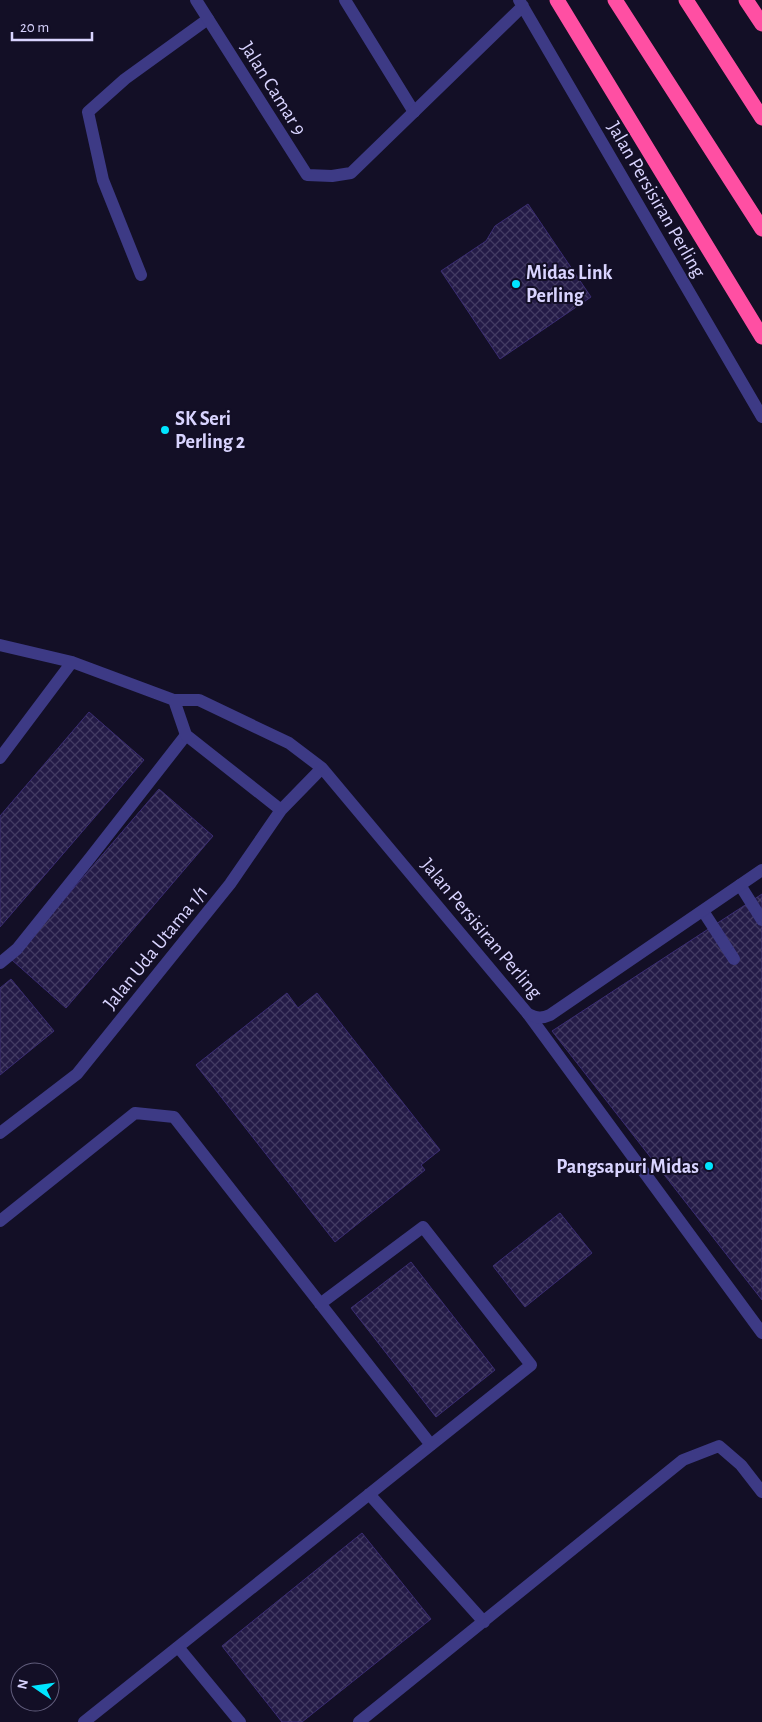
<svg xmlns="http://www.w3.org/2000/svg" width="762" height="1722" viewBox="0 0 762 1722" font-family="'Alegreya Sans',sans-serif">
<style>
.building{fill:url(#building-cross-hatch);stroke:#3b2d73}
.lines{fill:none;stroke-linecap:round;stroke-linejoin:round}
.lane{stroke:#3d3a85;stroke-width:12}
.street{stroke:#3d3a85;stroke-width:12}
.highway{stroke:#ff4fa3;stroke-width:15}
.poi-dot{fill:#00e5ff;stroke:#130f26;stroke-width:2}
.labels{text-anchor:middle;stroke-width:4;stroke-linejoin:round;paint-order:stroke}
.street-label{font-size:20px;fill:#d9d4ff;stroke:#130f26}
.poi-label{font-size:20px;font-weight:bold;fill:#d9d4ff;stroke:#130f26;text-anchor:start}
</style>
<defs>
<pattern id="building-cross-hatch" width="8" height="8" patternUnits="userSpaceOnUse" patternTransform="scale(1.25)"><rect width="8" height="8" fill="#241b47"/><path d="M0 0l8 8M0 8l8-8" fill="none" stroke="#433b63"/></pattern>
</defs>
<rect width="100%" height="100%" fill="#130f26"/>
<path class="building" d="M528,204l63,93 -91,62 -59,-88 45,-30 9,-15z
M89,712l55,48 -144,167v-111z
M159,789l54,47 -147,172 -54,-48z
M762,894v406l-210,-269z
M11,979l43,52 -54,44v-87z
M287,993l11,15 19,-15 123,157 -19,15 4,5 -90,72 -139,-177z
M560,1213l32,40 -67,54 -32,-41z
M411,1262l84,108 -59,47 -85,-109z
M362,1533l69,86 -129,103h-20l-60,-76z"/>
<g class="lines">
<path class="lane" d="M345,0l69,112
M141,275l-38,-95 -15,-68 37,-33 83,-60
M740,885l22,35
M703,911l31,48
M0,963l17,-14 73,-91 96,-123
M528,1014l234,319
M0,1221l135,-108 39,4 257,328
M369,1494l115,128
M178,1647l62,75
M84,1722l447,-357 -108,-138 -103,77
M359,1722l324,-262 36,-14 22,19 21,27"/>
<path class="street" d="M196,0l111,175 25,1 19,-3 172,-167
M519,0l243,417
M0,645l72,17 102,38h25l90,43 33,25 206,246c9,4 13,5 22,1l212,-145
M174,700l12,35 95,75
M0,758l72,-96
M0,1133l77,-59 153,-190 51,-74 41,-42"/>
<path class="highway" d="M557,0l205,337
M615,0l147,229
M686,0l76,118
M746,0l16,24"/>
</g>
<g class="poi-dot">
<circle cx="516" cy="284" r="5"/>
<circle cx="165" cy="430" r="5"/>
<circle cx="709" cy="1166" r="5"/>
</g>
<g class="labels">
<g class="street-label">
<text transform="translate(274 88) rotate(58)" y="7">Jalan Camar 9</text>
<text transform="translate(657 199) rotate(60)" y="7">Jalan Persisiran Perling</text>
<text transform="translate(482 928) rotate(50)" y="7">Jalan Persisiran Perling</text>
<text transform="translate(155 947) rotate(-51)" y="7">Jalan Uda Utama 1/1</text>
</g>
<g class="poi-label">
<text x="526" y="279">Midas Link<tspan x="526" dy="23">Perling</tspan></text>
<text x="175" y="425">SK Seri<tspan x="175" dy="23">Perling 2</tspan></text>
<text x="699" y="1173" text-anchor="end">Pangsapuri Midas</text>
</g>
</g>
<g transform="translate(35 1687) rotate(283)"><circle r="24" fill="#130f26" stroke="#625e7d"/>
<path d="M0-4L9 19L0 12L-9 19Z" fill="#00e5ff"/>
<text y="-8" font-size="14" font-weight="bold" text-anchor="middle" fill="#d9d4ff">N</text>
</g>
<path d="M12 32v8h80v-8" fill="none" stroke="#d9d4ff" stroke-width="2.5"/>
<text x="20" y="32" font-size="15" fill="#d9d4ff" stroke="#130f26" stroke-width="4" paint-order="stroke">20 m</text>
</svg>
